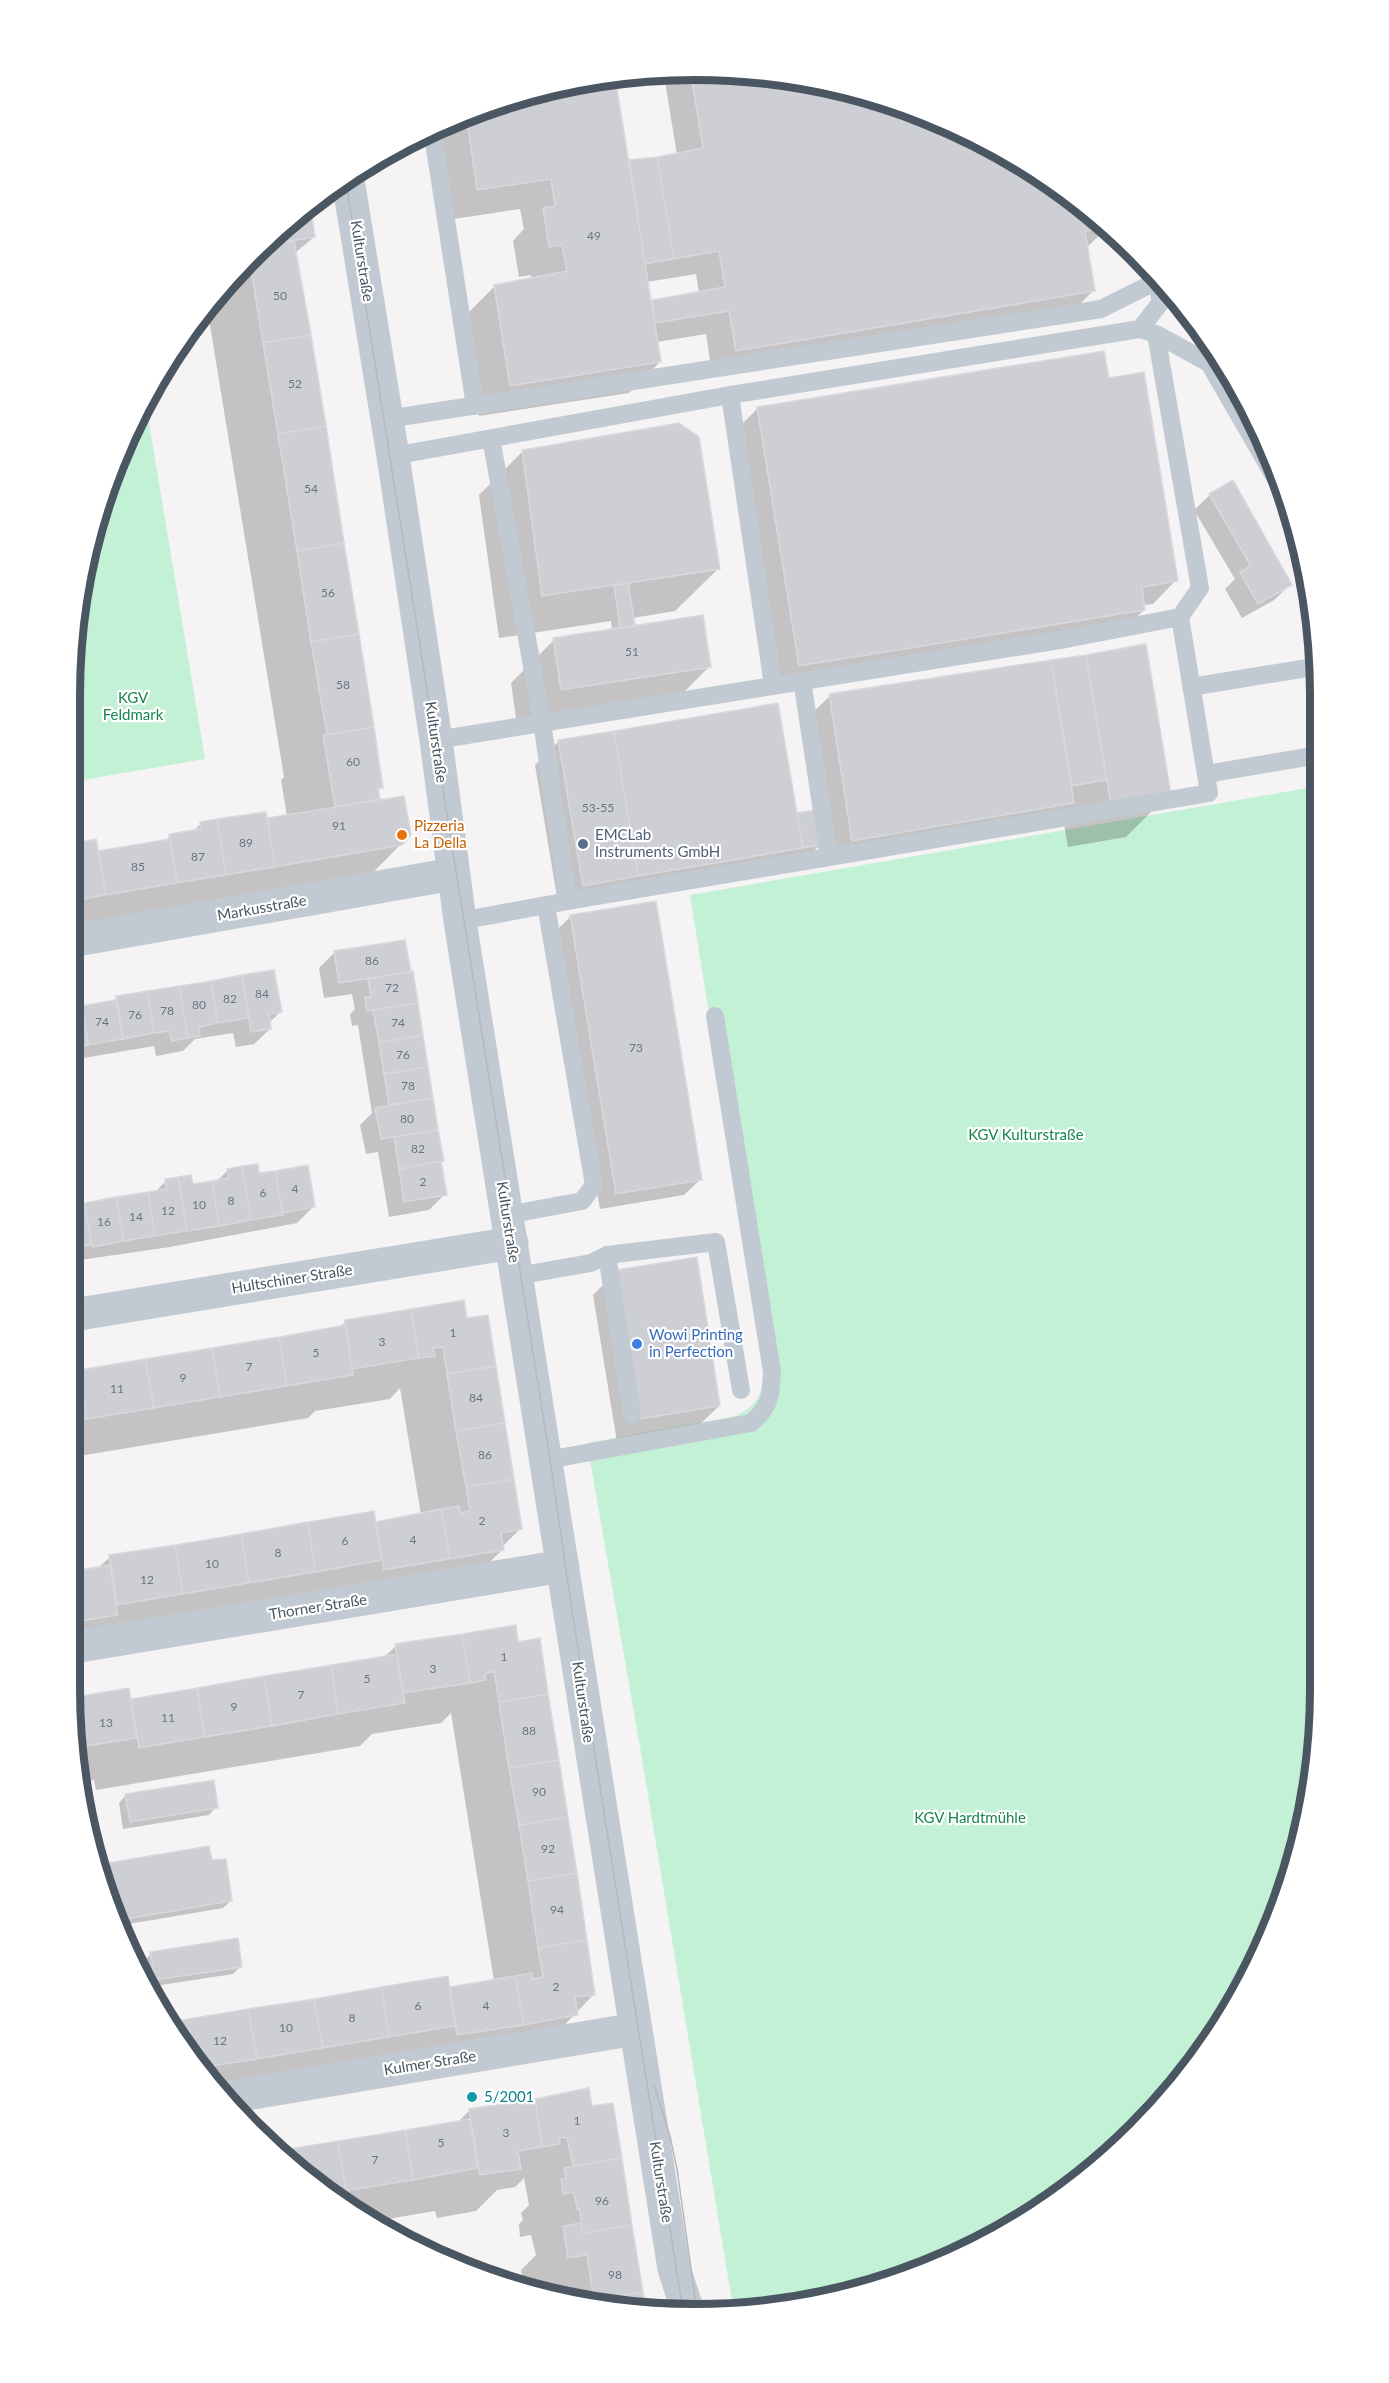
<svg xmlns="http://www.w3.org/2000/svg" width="1389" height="2383" viewBox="0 0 1389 2383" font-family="Lato,sans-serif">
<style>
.green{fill:#c3f1d5}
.shadow{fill:#0003;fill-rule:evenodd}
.building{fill:#cdcfd5;stroke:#d7d9de;stroke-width:1.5}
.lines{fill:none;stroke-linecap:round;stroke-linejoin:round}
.lane{stroke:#c1cad2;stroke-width:18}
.street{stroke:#c1cad2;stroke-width:33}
.tram{stroke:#b5b8bd;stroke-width:1.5}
.food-dot{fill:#e8710a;stroke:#fff;stroke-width:2}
.service-dot{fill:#5c6f8a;stroke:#fff;stroke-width:2}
.shop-dot{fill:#3f7fe0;stroke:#fff;stroke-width:2}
.culture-dot{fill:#0f9aa8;stroke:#fff;stroke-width:2}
.labels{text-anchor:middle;stroke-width:4.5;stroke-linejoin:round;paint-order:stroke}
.number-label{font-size:12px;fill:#6b747e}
.street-label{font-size:15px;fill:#4a5661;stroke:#fff}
.park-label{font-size:15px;fill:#17864f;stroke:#fff}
.food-label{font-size:15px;fill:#c56008;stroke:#fff;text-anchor:start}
.service-label{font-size:15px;fill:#4e5e75;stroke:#fff;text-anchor:start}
.shop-label{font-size:15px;fill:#366cbe;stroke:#fff;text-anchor:start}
.culture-label{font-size:15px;fill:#0d838f;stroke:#fff;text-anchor:start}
.rim{fill:none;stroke:#4a5661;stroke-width:8}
</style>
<rect width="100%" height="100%" fill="#f5f3f3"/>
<path class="green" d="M146,405l59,354 -134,23 -1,-129 32,-160z
M1319,786v944l-32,160 -72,146 -108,123 -99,71 -74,37 -117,35 -83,11 -94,-566 -53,-304 149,-27c24,-13 25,-21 30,-47l-76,-474z"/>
<path class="shadow" d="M694,69l122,12 118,35 108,58 65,54 -21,20 7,43 -23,23 -358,60 -6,-40 -49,8 3,20 -31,31 -150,23 -15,-99 31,-31 37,-7 -1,-4 -12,2 -6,-36 11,-12 -4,-20 -73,11 -14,-92 22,-11 117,-36 42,-4 14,86 2,-2 47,-6 -13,-80 3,-3zM696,274l3,19 -49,10 -3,-21z
M309,206l5,31 -19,16 86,534 -4,5 1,9 23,43 -43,44 -287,48v-87l6,-5 18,-3 2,12 67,-12 6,-5 22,-4 9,-8 86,-8 -6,-36 3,-3 -77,-470 45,-55z
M1107,380l69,200 -23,24 -10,1 1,5 -24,23 -344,56 -42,-257 24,-24z
M523,451l196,117 -44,43 -42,7 1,7 76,41 -44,44 -148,22 -7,-49 43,-43 58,-9 -1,-10 -112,17 -20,-143z
M1210,495l80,90 -16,15 -32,18 -17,-29 10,-10 -41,-69z
M1145,646l24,148 -43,43 -58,10 -6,-34 -233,51 -23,-145 24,-23z
M559,741l237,76 2,-2 22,30 -23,23 -238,41 -24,-144z
M571,916l129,264 -16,15 -84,14 -45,-277z
M335,952l77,21 30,188 -2,2 5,31 -16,16 -40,7 -11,-65 -12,2 -6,-29 12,-12 -14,-88 -6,1 -2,-12 5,-5 -3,-15 -28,4 -5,-30z
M117,998l163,14 -11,11 1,6 -16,15 -18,3 -3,-14 -38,6 -12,12 -27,5 -2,-10 -82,14v-57l7,-1 1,5 32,-5z
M228,1170l30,5 55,32 -16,16 -127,24 -97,14 -1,-55 83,-14 11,-11 26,5 24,-4z
M617,1271l102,135 -24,23 -78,13 -24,-147z
M463,1302l57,227 -18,18v3l-43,43 -385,64v-84l23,-4 13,-12 265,-34 46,-8 -21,-127 -10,11 -75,12 -7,7 -235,39v-84l266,-45 6,-6z
M515,1626l79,368 -61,64 -309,41 -26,-30 -24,-38 9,-10 311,-40 -43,-268 -10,10 -69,11 -12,12 -264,44 -2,-10 -17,3 -3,-13v-71l54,-9 2,10 67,-11 186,-31 13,-12z
M126,1795l90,12 -7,8 -86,14 -4,-26z
M90,1801l11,65 109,-4 21,39 -8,7 -106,18 -15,-37 -20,-86z
M151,1954l90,12 -8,8 -85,13 -5,-26z
M588,2090l3,18 21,-3 32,205 -31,-1 -89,-20 -3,-19 15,-15 -5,-20 -11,2 -1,-13 4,-4 -2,-7 8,-8 -5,-27 -9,9 -18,3 -21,21 -39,7 -2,-7 -65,11 -23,-14 -68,-55 178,-30 13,-13z"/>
<path class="building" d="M690,69l126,12 118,35 108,58 65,54 -22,3 10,60 -359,60 -7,-40 -74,12 -3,-23 73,-13 -6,-36 -45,8 -17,-102 46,-9z
M615,77l46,285 -151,24 -16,-101 73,-14 -5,-26 -13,2 -6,-39 12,-2 -4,-27 -74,11 -11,-77 106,-32z
M657,157l17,102 -29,5 -16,-104z
M310,205l5,32 -56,9z
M294,241l17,94 -48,8 -14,-87 10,-10z
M311,335l15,91 -48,8 -15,-91z
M1104,351l5,27 35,-6 34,209 -36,6 3,23 -346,56 -42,-259z
M679,423l20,14 21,132 -178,27 -20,-146z
M326,426l18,117 -47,8 -19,-117z
M1233,480l59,105 -34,19 -18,-32 11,-6 -42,-72z
M344,543l15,91 -48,8 -14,-91z
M628,583l7,43 -15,2 -6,-43z
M703,615l8,52 -150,23 -8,-52z
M359,634l15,93 -47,8 -16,-93z
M1146,644l25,151 -60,10 -25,-150z
M1086,655l21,125 -35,6 -21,-126z
M1051,660l23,143 -222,38 -23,-147z
M778,703l25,145 -165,28 -24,-145z
M374,727l9,61h-5l2,11 -45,8 -12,-72z
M614,731l24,145 -55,10 -25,-146z
M404,796l7,39 -9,10 -127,22 -8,-49z
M816,810l6,35 -19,3 -6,-35z
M266,812l9,55 -49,8 -9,-56z
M217,819l9,56 -49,8 -8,-49 32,-5 -1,-7z
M96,839l10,56 -35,6v-54l7,-1 -1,-3z
M170,839l7,44 -71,12 -8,-44z
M656,901l46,279 -86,14 -46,-279z
M405,940l6,32 -72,11 -5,-32z
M274,970l8,42 -13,2 2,15 -20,3 -9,-57z
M413,971l5,32 -51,8 -2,-14h6l-3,-18z
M242,975l7,43 -31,5 -7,-42z
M211,981l7,42 -19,4 1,9 -12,2 -9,-52z
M179,986l9,52 -16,3 -3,-10 -15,2 -7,-42z
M147,991l7,42 -31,6 -7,-43z
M80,1000l9,45 -17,3v-47z
M116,1000l7,39 -35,6 -7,-39z
M418,1003l5,32 -44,8 -6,-33z
M423,1035l5,32 -44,7 -5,-31z
M428,1067l5,31 -44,7 -5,-31z
M433,1098l5,32 -57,9 -6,-31z
M438,1130l6,31 -45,8 -5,-32z
M441,1161l6,34 -43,7 -5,-33z
M258,1164l1,9 16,-2 8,44 -32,5 -9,-54z
M308,1165l7,42 -33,6 -7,-42z
M242,1166l9,54 -32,6 -7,-45 17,-3 -2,-9z
M191,1175l2,9 19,-3 7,45 -32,5 -9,-54z
M178,1177l9,54 -32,5 -7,-44 19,-3 -2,-10z
M148,1192l7,44 -31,5 -8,-44z
M116,1197l8,44 -32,6 -7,-44z
M85,1203l6,42 -18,3 -1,-43z
M697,1257l23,149 -80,13 -24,-149z
M464,1300l3,18 21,-3 8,51 -49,8 -4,-27 -10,1 2,8 -16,2 -8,-49z
M411,1309l8,49 -67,11 -7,-49z
M345,1325l8,50 -66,11 -8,-49z
M279,1337l8,49 -67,11 -8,-49z
M212,1348l8,49 -66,11 -9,-49z
M145,1359l9,49 -67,11 -8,-49z
M496,1366l9,57 -49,8 -9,-57z
M79,1370l8,49 -14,3v-51z
M505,1423l9,56 -48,8 -10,-56z
M514,1479l8,50 -21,4 3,17 -54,9 -9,-50 18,-3 2,7 9,-2 -4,-24z
M441,1509l9,50 -66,11 -8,-48z
M374,1511l8,49 -67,12 -7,-50z
M308,1522l7,50 -66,11 -8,-49z
M241,1534l8,49 -66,11 -8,-49z
M175,1545l8,49 -66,11 -8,-50z
M110,1565l8,50 -44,7v-51z
M516,1625l2,17 22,-4 8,56 -49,8 -5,-31 -9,3 1,6 -16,3 -8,-49z
M462,1634l8,49 -67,10 -8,-49z
M397,1654l8,49 -67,11 -7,-49z
M331,1665l7,49 -66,12 -8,-50z
M264,1676l8,50 -67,11 -8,-49z
M129,1688l8,50 -56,9 -7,-50z
M197,1688l8,49 -66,11 -8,-49z
M548,1694l11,66 -50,8 -10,-66z
M74,1708l7,39 -7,1z
M559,1760l9,57 -49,8 -10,-57z
M214,1780l4,28 -88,14 -5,-28z
M91,1800l11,64 107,-18 3,14 14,-1 6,42 -117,20 -13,-32 -20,-88z
M568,1817l9,56 -49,8 -9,-56z
M577,1873l10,67 -49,8 -10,-67z
M238,1938l4,29 -87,13 -5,-28z
M587,1940l8,55 -20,2 3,18 -54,10 -9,-49 17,-3 1,6 10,-2 -5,-29z
M448,1976l7,50 -66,11 -8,-50z
M515,1976l9,49 -67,10 -7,-48z
M381,1987l8,50 -66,11 -9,-49z
M314,1999l9,49 -66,11 -9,-50z
M248,2009l9,50 -59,9 -11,-16 -5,-32z
M184,2031l3,21 -12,-20z
M589,2088l3,18 21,-3 9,55 -49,8 -6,-29 -8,1 1,6 -18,3 -7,-48z
M535,2099l7,48 -24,4 3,18 -41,6 -11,-66z
M470,2119l8,49 -65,12 -8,-50z
M405,2130l8,50 -67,11 -8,-50z
M338,2141l8,50 -17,3 -52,-43z
M622,2158l10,67 -49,8 -4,-25 -2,1 -3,-17 -11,2 -2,-15h5l-2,-11z
M581,2223l2,10 49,-8 11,67 -49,8 -7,-45 -19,3 -5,-32z
M643,2292l3,18 -33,-1 -18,-4 -1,-5z"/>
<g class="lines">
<path class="lane" d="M432,129l43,277
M1140,329l21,-27 -5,-24
M730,395l43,290
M387,419l714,-110 56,-28
M491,438l51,284 26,179
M393,456l337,-61 410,-66 16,5 53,29 79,137
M802,680l27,177
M1191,687l128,-21
M436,740l630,-101 114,-22 20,-29 -44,-254
M1206,774l113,-19
M460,921l108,-20 641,-108 -29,-176
M507,1215l75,-14 12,-16 -48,-280
M607,1255l25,160
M517,1276l74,-13 16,-8 109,-13 25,148
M547,1460l204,-37c19,-16 20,-27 21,-51l-57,-356"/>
<path class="street" d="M347,174l46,282 43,284 24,181 214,1348 14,42
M71,941l382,-67
M73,1315l439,-72
M74,1647l489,-81
M223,2098l413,-69"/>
<path class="tram" d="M345,176l205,1283 21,145 112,707
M654,2085l16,51 7,33 20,142"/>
</g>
<circle class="food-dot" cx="402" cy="835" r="6"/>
<circle class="service-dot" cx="583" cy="844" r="6"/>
<circle class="shop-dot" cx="637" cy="1344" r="6"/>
<circle class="culture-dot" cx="472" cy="2097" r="6"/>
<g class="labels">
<g class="number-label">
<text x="594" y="240">49</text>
<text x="280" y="300">50</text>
<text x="295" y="388">52</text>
<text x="311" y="493">54</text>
<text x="328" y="597">56</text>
<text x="632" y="656">51</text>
<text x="343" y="689">58</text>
<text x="353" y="766">60</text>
<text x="598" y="812">53-55</text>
<text x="339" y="830">91</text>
<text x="246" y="847">89</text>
<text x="198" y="861">87</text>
<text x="138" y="871">85</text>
<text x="372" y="965">86</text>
<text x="392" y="992">72</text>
<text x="262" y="998">84</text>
<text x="230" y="1003">82</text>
<text x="199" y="1009">80</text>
<text x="167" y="1015">78</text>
<text x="135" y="1019">76</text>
<text x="102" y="1026">74</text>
<text x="398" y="1027">74</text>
<text x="636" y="1052">73</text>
<text x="403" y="1059">76</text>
<text x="408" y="1090">78</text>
<text x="407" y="1123">80</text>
<text x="418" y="1153">82</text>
<text x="423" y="1186">2</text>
<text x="295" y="1193">4</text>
<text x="263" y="1197">6</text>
<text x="231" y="1205">8</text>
<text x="199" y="1209">10</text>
<text x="168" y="1215">12</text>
<text x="136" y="1221">14</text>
<text x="104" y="1226">16</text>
<text x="453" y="1337">1</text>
<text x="382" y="1346">3</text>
<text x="316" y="1357">5</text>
<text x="249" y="1371">7</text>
<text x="183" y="1382">9</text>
<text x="117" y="1393">11</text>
<text x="476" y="1402">84</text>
<text x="485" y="1459">86</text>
<text x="482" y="1525">2</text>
<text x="413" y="1544">4</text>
<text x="345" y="1545">6</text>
<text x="278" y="1557">8</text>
<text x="212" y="1568">10</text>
<text x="147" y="1584">12</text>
<text x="504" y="1661">1</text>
<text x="433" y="1673">3</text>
<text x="367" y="1683">5</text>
<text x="301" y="1699">7</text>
<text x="234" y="1711">9</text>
<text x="168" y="1722">11</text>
<text x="106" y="1727">13</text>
<text x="529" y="1735">88</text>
<text x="539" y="1796">90</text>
<text x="548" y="1853">92</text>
<text x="557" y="1914">94</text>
<text x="556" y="1991">2</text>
<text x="418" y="2010">6</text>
<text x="486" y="2010">4</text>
<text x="352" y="2022">8</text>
<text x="286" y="2032">10</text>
<text x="220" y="2045">12</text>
<text x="577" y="2125">1</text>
<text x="506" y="2137">3</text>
<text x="441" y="2147">5</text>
<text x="375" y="2164">7</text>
<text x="602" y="2205">96</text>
<text x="615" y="2279">98</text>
</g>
<g class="street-label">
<text transform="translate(362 261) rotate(81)" y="5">Kulturstraße</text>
<text transform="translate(436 742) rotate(82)" y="5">Kulturstraße</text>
<text transform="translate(262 908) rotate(-10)" y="5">Markusstraße</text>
<text transform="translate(508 1222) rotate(81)" y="5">Kulturstraße</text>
<text transform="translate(292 1279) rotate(-9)" y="5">Hultschiner Straße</text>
<text transform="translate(318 1607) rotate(-9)" y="5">Thorner Straße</text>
<text transform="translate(583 1702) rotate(82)" y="5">Kulturstraße</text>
<text transform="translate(430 2063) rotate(-9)" y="5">Kulmer Straße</text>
<text transform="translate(661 2182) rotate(81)" y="5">Kulturstraße</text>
</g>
<g class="park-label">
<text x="133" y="703">KGV<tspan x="133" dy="17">Feldmark</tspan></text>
<text x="1026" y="1140">KGV Kulturstraße</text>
<text x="970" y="1823">KGV Hardtmühle</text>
</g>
<g class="food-label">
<text x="414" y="831">Pizzeria<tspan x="414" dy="17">La Della</tspan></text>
</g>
<g class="service-label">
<text x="595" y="840">EMCLab<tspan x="595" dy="17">Instruments GmbH</tspan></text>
</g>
<g class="shop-label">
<text x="649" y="1340">Wowi Printing<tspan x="649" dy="17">in Perfection</tspan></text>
</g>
<g class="culture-label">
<text x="484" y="2102">5/2001</text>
</g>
</g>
<path d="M0 0H1389V2383H0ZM695 80H695A615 615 0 0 1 1310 695V1689A615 615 0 0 1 695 2304H695A615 615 0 0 1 80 1689V695A615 615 0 0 1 695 80Z" fill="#fff" fill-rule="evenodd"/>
<path class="rim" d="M695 80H695A615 615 0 0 1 1310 695V1689A615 615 0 0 1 695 2304H695A615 615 0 0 1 80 1689V695A615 615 0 0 1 695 80Z"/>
</svg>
